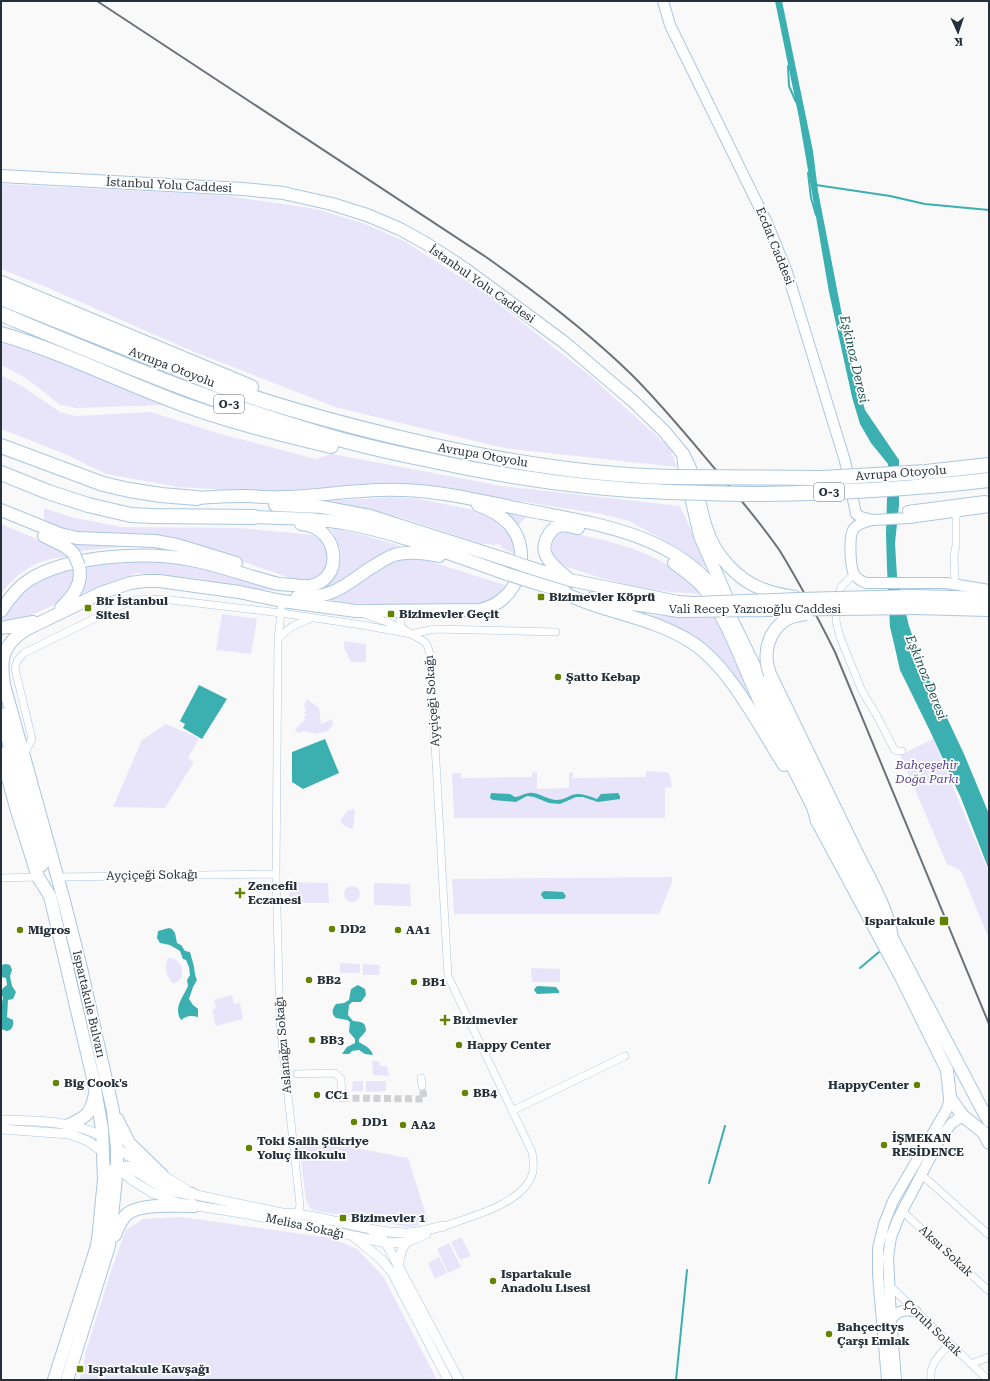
<svg xmlns="http://www.w3.org/2000/svg" width="990" height="1381" viewBox="0 0 990 1381" font-family="'Roboto Serif',serif">
<style>
.green{fill:#e8e5fb}
.water{fill:#3cafb1}
.lines{fill:none;stroke-linecap:round;stroke-linejoin:round}
.stream{stroke:#3cafb1;stroke-width:2}
.minor-tunnel{stroke:#cfd1d3;stroke-width:7;stroke-dasharray:7 3.5;stroke-linecap:butt}
.minor-casing{stroke:#aac7e1;stroke-width:8}
.tertiary-casing{stroke:#aac7e1;stroke-width:10}
.secondary-casing{stroke:#aac7e1;stroke-width:12}
.primary-casing{stroke:#aac7e1;stroke-width:14}
.trunk-casing{stroke:#aac7e1;stroke-width:14}
.motorway-casing{stroke:#aac7e1;stroke-width:16}
.minor{stroke:#fff;stroke-width:7}
.tertiary{stroke:#fff;stroke-width:9}
.secondary{stroke:#fff;stroke-width:10}
.primary{stroke:#fff;stroke-width:12}
.trunk{stroke:#fff;stroke-width:12}
.motorway{stroke:#fff;stroke-width:14}
.rail{stroke:#6b7279;stroke-width:2}
.primary-bridge-casing{stroke:#aac7e1;stroke-width:14;stroke-linecap:butt}
.trunk-bridge-casing{stroke:#aac7e1;stroke-width:14;stroke-linecap:butt}
.motorway-bridge-casing{stroke:#aac7e1;stroke-width:16;stroke-linecap:butt}
.primary-bridge{stroke:#fff;stroke-width:12}
.trunk-bridge{stroke:#fff;stroke-width:12}
.motorway-bridge{stroke:#fff;stroke-width:14}
.poi-dot{fill:#638400;stroke:#fff;stroke-width:1.5}
.labels{text-anchor:middle;stroke-width:3.5;stroke-linejoin:round;paint-order:stroke}
.shield{fill:#fff;stroke:#666e75;stroke-width:1}
.shield-label{font-size:11px;font-weight:bold;fill:#25303a}
.street-label{font-size:12px;fill:#25303a;stroke:#fff}
.poi-label{font-size:12px;font-weight:bold;fill:#25303a;stroke:#fff;text-anchor:start}
.park-label{font-size:12px;font-style:italic;fill:#564193;stroke:#fff}
.water-label{font-size:13px;font-style:italic;fill:#225353;stroke:#fff}
</style>
<rect width="100%" height="100%" fill="#f9f9f9"/>
<path class="green" d="M1,184l220,11 95,14 49,15 39,17 78,50 107,84 81,73 7,19 -173,-19 -169,-41 -143,-56 -146,-64 -45,-18z
M1,338l166,67 -91,3 -16,-3 -34,-27 -25,-13z
M1,375l21,11 38,26 16,4 75,-4 66,21 98,26 17,-5 170,32 178,20 30,65 -35,-25 -46,-25 -28,-7 -127,-20 -85,-11 -130,9 -81,-5 -72,-13 -41,-20 -64,-25z
M394,497l25,2 65,13c19,10 29,22 31,42l-14,-6v-3l-6,-1v2l-5,-2h-8l-79,-26 -77,-17z
M44,508l27,9 49,10 119,1 74,7 11,8 3,7v9l-2,9 -5,8 -7,3 -8,2 -12,-2 -109,-38 -97,-7 -19,-3 -24,-8z
M502,510l27,6 -4,2 -7,8z
M1,524l50,21 15,8 1,4c-28,1 -50,15 -66,37z
M331,528l32,7 38,11 -23,10 -51,34 -1,-3 14,-22 1,-13z
M566,532c40,8 82,17 115,42 8,5 14,14 20,20 -41,-1 -80,-9 -118,-22 -9,-3 -21,-5 -28,-13 -4,-4 -4,-9 -3,-14 1,-9 6,-11 14,-13z
M66,542l65,4 -51,5z
M412,558l10,1 83,26c-6,10 -14,15 -25,19h-107l-48,-2c7,-3 14,-6 20,-10 22,-13 41,-31 67,-34z
M173,560l56,12 62,20 -36,-3 -63,-11 -55,-5 -59,22 6,-30z
M63,570h12l-2,13 -3,9 -14,12 -35,16 -20,3c2,-22 44,-45 62,-53z
M222,614l35,5 -6,35 -35,-4z
M640,615l76,3 52,115 -33,-56z
M344,641l22,3v18h-15l-7,-14z
M307,699l12,9 2,16 11,-5 1,7 -8,7 -2,-1 -6,2 -14,-3 -5,2 -3,-4 10,-9 -1,-3 3,-2 -3,-2 2,-3 -2,-5z
M166,724l33,14 -11,20 6,4 -29,46 -52,-1 29,-67z
M933,739l56,134v66l-28,-68 -14,-7 -47,-109z
M646,771l21,1 3,3 2,12 -7,1v30h-211l-2,-44 2,-1h7v5l71,-1v-4l5,-1v17l32,-1v-15l4,-1v6l73,-1z
M354,809l1,3 -2,17 -7,-2 -6,-6 7,-10z
M672,877v6l-13,31h-205l-2,-35z
M289,882l39,1 1,20h-40z
M374,883l36,1 1,22 -37,-1z
M344 894a8 8 0 1 1 16 0a8 8 0 1 1-16 0Z
M168,958c12,0 15,9 14,20l-8,6c-8,-7 -10,-16 -6,-26z
M340,963l20,1v9h-20z
M363,964l17,1 -1,10h-16z
M531,968l29,1v13h-28z
M232,995l2,9 6,-1 3,16 -27,7 -4,-16 4,-2 -2,-8z
M372,1061h7l1,5h7l2,10 -16,-1z
M353,1081h10v10h-11z
M366,1081h20v10l-20,1z
M298,1137l110,21 20,63 -15,6h-6l-95,-17 -2,-2 -4,-8z
M181,1217l150,21 26,11 26,27 54,104h-358l5,-14 1,-12 28,-89 13,-35 17,-11z
M461,1237l10,19 -11,4 -9,-18z
M449,1243l12,24 -13,6 -11,-24z
M439,1257l8,16 -12,6 -7,-16z"/>
<path class="water" d="M775,1h7l31,150 5,40 24,124 13,59 10,36 34,50v45l-4,38 2,34 12,49 15,43 40,85 25,60v56l-28,-72 -31,-67 -30,-61 -5,-22 -5,-21 -3,-59 -1,-34 2,-70 -17,-21 -11,-19 -8,-27 -23,-105 -30,-174z
M199,685l28,14 -25,40 -19,-11 2,-4 -5,-3z
M325,739l14,34 -36,16 -11,-7v-30z
M491,793l19,1 5,3c6,0 11,-5 18,-4 8,1 16,7 24,7 6,0 10,-3 15,-5 8,-3 17,1 25,4l4,-5 17,-1 2,3v3l-22,3 -15,-5h-7l-16,7 -11,-1 -15,-6 -7,-1 -11,6 -23,-2 -3,-2z
M545,891l18,1 3,4 -2,3h-20l-3,-4 1,-3z
M169,928l3,1 3,4 2,10 4,2 4,6 5,1c1,4 2,7 3,11 2,6 1,11 4,17l-4,7 -4,12 4,6 5,4v8c-7,-2 -12,-1 -17,3 -8,-13 2,-22 7,-34l-1,-6 3,-5 -1,-8 -3,-7 -3,-1 -3,-8 -10,-6 -10,-2 -3,-5 1,-7z
M6,964l4,1 2,5 -2,6 2,10 4,6 -3,7 -5,1 -1,17 6,3c1,6 -1,10 -6,11l-6,-2v-23l2,-8 -2,-6 2,-4 4,-3 -1,-7 -5,-1v-12z
M358,985l7,4 1,6 -5,7h-9l-3,3 -1,10 5,6c7,1 13,0 13,10l-7,8v3c6,4 11,5 14,13l-8,-1 -6,-4 -7,1 -3,3h-7l5,-7 8,-4v-4l-6,-7 1,-10 -3,-2 -11,-2c-5,-4 -4,-9 0,-14l8,-1 5,-3 2,-11z
M538,986l18,1 3,4v2l-22,1 -3,-4 2,-3z"/>
<g class="lines">
<path class="stream" d="M788,66l1,20 7,16
M808,173l3,25 5,17
M816,185l74,11 35,8 64,6
M860,968l19,-16
M709,1183l16,-57
M676,1380l11,-110"/>
<path class="minor-tunnel" d="M342,1098l82,1 -2,-13"/>
<defs>
<path id="minor" d="M854,574l-13,13 -4,12 -1,22 4,16 22,54 15,25 17,33 3,2h5
M955,584l-1,-27 2,-12v-33
M364,614l37,13 10,7 24,-5 121,3
M401,627c-1,-7 -2,-11 4,-16
M278,640c10,-14 19,-16 34,-22
M24,755l8,-16 -17,-70 2,-8 7,-8 102,-50 7,-3 29,-1 119,14 81,12 49,9 14,8 3,5 2,8 18,321 84,176c1,6 2,13 1,19 -6,32 -63,46 -89,55
M276,874l4,149 20,182 -1,5 -3,3
M58,877l218,-3 2,-234 4,-39
M1,878l37,-1
M297,1074l38,-1 6,6 1,19
M421,1078l1,8
M512,1111l113,-55
M921,1174l68,61
M902,1211l87,80
M889,1285l99,95
M971,1364l18,-7
M931,1380c-2,-16 8,-25 19,-36"/>
<path id="tertiary" d="M1,1120c33,1 72,0 102,17
M1,1129l69,5 18,7 16,12
M117,1148c24,17 52,28 75,46l90,19c42,1 83,20 125,20 11,0 25,-5 37,-7
M117,1168l16,13 18,11 28,11 68,11 34,7 40,6 32,9 29,24 11,14 55,106
M370,1229l12,9 4,5 73,137
M355,1236l31,7 21,-1 19,-8
M398,1265l4,-16 5,-7"/>
<path id="secondary" d="M663,1l7,24 98,200 19,47 58,189 11,53 5,3 12,3 36,-2 80,-11
M908,511l77,-10
M872,520c-7,2 -16,4 -19,10 -4,7 -3,36 1,44 3,5 7,7 12,9h80l43,7
M891,1319c8,-9 14,-10 25,-7
M887,1380l-9,-105v-27l6,-24 9,-23 54,-92 3,-11
M896,1380l-5,-61 -3,-62 3,-20 7,-18 43,-82 11,-14 11,-7"/>
<path id="primary" d="M1,176l242,13 40,4 49,11 35,11 33,14 27,15 38,25 100,74 69,59 30,29 19,23 2,17 15,65 27,62 2,16 90,185 164,312 6,10
M1,510l59,24 17,4 78,3 22,4 59,18
M44,536l20,10 6,4
M61,608c12,-12 22,-23 18,-42
M1,611c7,-11 17,-24 28,-31 39,-25 118,-29 163,-20 29,6 58,17 87,24l14,1
M1,628l32,-6
M1,714l41,151
M1,753l16,58 21,66 12,19 43,182 9,51 2,50 -5,52 -2,15 -43,134
M817,821l85,158 45,91 3,28 13,18 20,16 6,11
M117,1119l12,24 33,32
M69,1125c17,-8 22,-11 26,-31
M112,1171c23,-10 28,4 47,13 10,5 22,8 33,10
M115,1235c3,-8 6,-15 12,-21 14,-11 50,-8 67,-8
M67,1380l42,-134 8,-78v-20l-4,-37 -32,-143 -18,-71 -59,-212c-4,-27 -2,-39 21,-55l76,-37 29,-10 15,-2h14l80,11"/>
<path id="trunk" d="M683,454c3,6 6,11 8,17 7,16 9,39 15,56 8,28 32,54 59,63 9,4 20,5 30,7
M197,498c15,-1 30,-2 45,-2 14,0 28,2 42,1 40,-1 78,-9 118,-7 40,1 79,11 119,19 69,14 150,23 195,82 5,6 8,13 11,19
M275,505l47,2 48,9 138,44
M254,517c31,1 63,1 94,7 55,10 106,32 159,50
M674,563c10,7 20,14 28,23 24,30 41,79 57,114 17,36 36,71 54,107l4,14
M528,567l42,13 108,22
M526,580l39,12
M570,580c-9,-8 -19,-14 -24,-25 -5,-10 3,-26 13,-29 6,-2 13,1 19,2
M293,585c53,11 52,-58 8,-61
M558,591c13,5 26,11 39,15 31,10 63,17 91,34 40,23 71,86 96,125
M239,592l43,9 74,10 124,-1c7,-2 14,-4 20,-9 23,-17 29,-55 9,-77 -8,-9 -20,-15 -31,-19
M914,596l75,2
M297,597c36,2 48,-12 75,-30 7,-4 14,-9 22,-12 14,-4 31,-2 45,1
M593,598l86,13
M915,608l74,2
M770,674c28,58 56,115 84,173 13,28 35,62 38,92"/>
<path id="motorway" d="M1,283l250,104
M1,298l219,88c62,22 125,39 189,54 86,20 173,35 261,37
M1,314c101,42 202,85 307,116 38,12 77,21 116,29 81,18 163,30 245,33
M1,334c62,18 121,48 181,70 49,18 99,30 149,42
M1,446l102,38 26,6 32,5 36,3
M1,473l47,19 40,13 43,10 22,1 101,1"/>
</defs>
<use href="#minor" class="minor-casing"/>
<use href="#tertiary" class="tertiary-casing"/>
<use href="#secondary" class="secondary-casing"/>
<use href="#primary" class="primary-casing"/>
<use href="#trunk" class="trunk-casing"/>
<use href="#motorway" class="motorway-casing"/>
<use href="#minor" class="minor"/>
<use href="#tertiary" class="tertiary"/>
<use href="#secondary" class="secondary"/>
<use href="#primary" class="primary"/>
<use href="#trunk" class="trunk"/>
<use href="#motorway" class="motorway"/>
<path class="rail" d="M97,1l389,256c51,36 101,74 146,118 30,30 57,63 84,95 22,27 45,53 64,81 20,33 38,67 55,101l154,372"/>
<defs>
<path id="primary-bridge" d="M70,550l4,4 5,12"/>
<path id="trunk-bridge" d="M508,560l20,7
M507,574l19,6
M678,602l16,1 105,-4 115,-3
M679,611l236,-3
M770,674c-8,-19 -2,-44 17,-55 5,-3 13,-4 19,-5"/>
<path id="motorway-bridge" d="M670,477l153,1 103,-6 63,-7
M669,492c30,1 59,2 89,2 77,-1 154,-5 231,-14"/>
</defs>
<use href="#primary-bridge" class="primary-bridge-casing"/>
<use href="#trunk-bridge" class="trunk-bridge-casing"/>
<use href="#motorway-bridge" class="motorway-bridge-casing"/>
<use href="#primary-bridge" class="primary-bridge"/>
<use href="#trunk-bridge" class="trunk-bridge"/>
<use href="#motorway-bridge" class="motorway-bridge"/>
</g>
<g class="poi-dot">
<rect x="537" y="593" width="8" height="8" rx="2"/>
<rect x="84" y="604" width="8" height="8" rx="2"/>
<rect x="387" y="610" width="8" height="8" rx="2"/>
<circle cx="558" cy="677" r="4"/>
<path d="M238 887h4v4h4v4h-4v4h-4v-4h-4v-4h4z"/>
<rect x="939" y="916" width="10" height="10" rx="2"/>
<circle cx="332" cy="929" r="4"/>
<circle cx="20" cy="930" r="4"/>
<circle cx="398" cy="930" r="4"/>
<circle cx="309" cy="980" r="4"/>
<circle cx="414" cy="982" r="4"/>
<path d="M443 1014h4v4h4v4h-4v4h-4v-4h-4v-4h4z"/>
<circle cx="312" cy="1040" r="4"/>
<circle cx="459" cy="1045" r="4"/>
<circle cx="56" cy="1083" r="4"/>
<circle cx="917" cy="1085" r="4"/>
<circle cx="465" cy="1093" r="4"/>
<circle cx="317" cy="1095" r="4"/>
<circle cx="354" cy="1122" r="4"/>
<circle cx="403" cy="1125" r="4"/>
<circle cx="884" cy="1145" r="4"/>
<circle cx="249" cy="1148" r="4"/>
<rect x="339" y="1214" width="8" height="8" rx="2"/>
<circle cx="493" cy="1281" r="4"/>
<circle cx="829" cy="1334" r="4"/>
<rect x="76" y="1365" width="8" height="8" rx="2"/>
</g>
<g class="labels">
<g class="shield">
<rect x="214" y="395" width="30" height="18" rx="3"/>
<rect x="814" y="483" width="30" height="18" rx="3"/>
</g>
<g class="shield-label">
<text x="229" y="408">O-3</text>
<text x="829" y="496">O-3</text>
</g>
<g class="street-label">
<text transform="translate(169 185) rotate(3)" y="4">İstanbul Yolu Caddesi</text>
<text transform="translate(775 246) rotate(68)" y="4">Ecdat Caddesi</text>
<text transform="translate(482 284) rotate(35)" y="4">İstanbul Yolu Caddesi</text>
<text transform="translate(172 367) rotate(21)" y="4">Avrupa Otoyolu</text>
<text transform="translate(483 455) rotate(10)" y="4">Avrupa Otoyolu</text>
<text transform="translate(901 473) rotate(-4)" y="4">Avrupa Otoyolu</text>
<text x="755" y="613">Vali Recep Yazıcıoğlu Caddesi</text>
<text transform="translate(432 701) rotate(-94)" y="4">Ayçiçeği Sokağı</text>
<text transform="translate(152 875) rotate(-1)" y="4">Ayçiçeği Sokağı</text>
<text transform="translate(89 1004) rotate(77)" y="4">Ispartakule Bulvarı</text>
<text transform="translate(283 1045) rotate(-95)" y="4">Aslanağzı Sokağı</text>
<text transform="translate(305 1226) rotate(12)" y="4">Melisa Sokağı</text>
<text transform="translate(946 1251) rotate(43)" y="4">Aksu Sokak</text>
<text transform="translate(933 1328) rotate(44)" y="4">Çoruh Sokak</text>
</g>
<g class="poi-label">
<text x="549" y="601">Bizimevler Köprü</text>
<text x="96" y="605">Bir İstanbul<tspan x="96" dy="14">Sitesi</tspan></text>
<text x="399" y="618">Bizimevler Geçit</text>
<text x="566" y="681">Şatto Kebap</text>
<text x="248" y="890">Zencefil<tspan x="248" dy="14">Eczanesi</tspan></text>
<text x="935" y="925" text-anchor="end">Ispartakule</text>
<text x="340" y="933">DD2</text>
<text x="28" y="934">Migros</text>
<text x="406" y="934">AA1</text>
<text x="317" y="984">BB2</text>
<text x="422" y="986">BB1</text>
<text x="453" y="1024">Bizimevler</text>
<text x="320" y="1044">BB3</text>
<text x="467" y="1049">Happy Center</text>
<text x="64" y="1087">Big Cook's</text>
<text x="909" y="1089" text-anchor="end">HappyCenter</text>
<text x="473" y="1097">BB4</text>
<text x="325" y="1099">CC1</text>
<text x="362" y="1126">DD1</text>
<text x="411" y="1129">AA2</text>
<text x="892" y="1142">İŞMEKAN<tspan x="892" dy="14">RESİDENCE</tspan></text>
<text x="257" y="1145">Toki Salih Şükriye<tspan x="257" dy="14">Yoluç İlkokulu</tspan></text>
<text x="351" y="1222">Bizimevler 1</text>
<text x="501" y="1278">Ispartakule<tspan x="501" dy="14">Anadolu Lisesi</tspan></text>
<text x="837" y="1331">Bahçecitys<tspan x="837" dy="14">Çarşı Emlak</tspan></text>
<text x="88" y="1373">Ispartakule Kavşağı</text>
</g>
<g class="park-label">
<text x="927" y="769">Bahçeşehir<tspan x="927" dy="14">Doğa Parkı</tspan></text>
</g>
<g class="water-label">
<text transform="translate(855 359) rotate(77)" y="5">Eşkinoz Deresi</text>
<text transform="translate(927 677) rotate(68)" y="5">Eşkinoz Deresi</text>
</g>
</g>
<rect width="990" height="1381" fill="none" stroke="#25303a" stroke-width="4"/>
<g transform="translate(958 32) rotate(177)" stroke="#ffffff" stroke-width="3" paint-order="stroke">
<path d="M0-3L7 15L0 10L-7 15Z" fill="#25303a"/>
<text y="-6" font-size="11" font-weight="bold" text-anchor="middle" fill="#25303a">K</text>
</g>
</svg>
